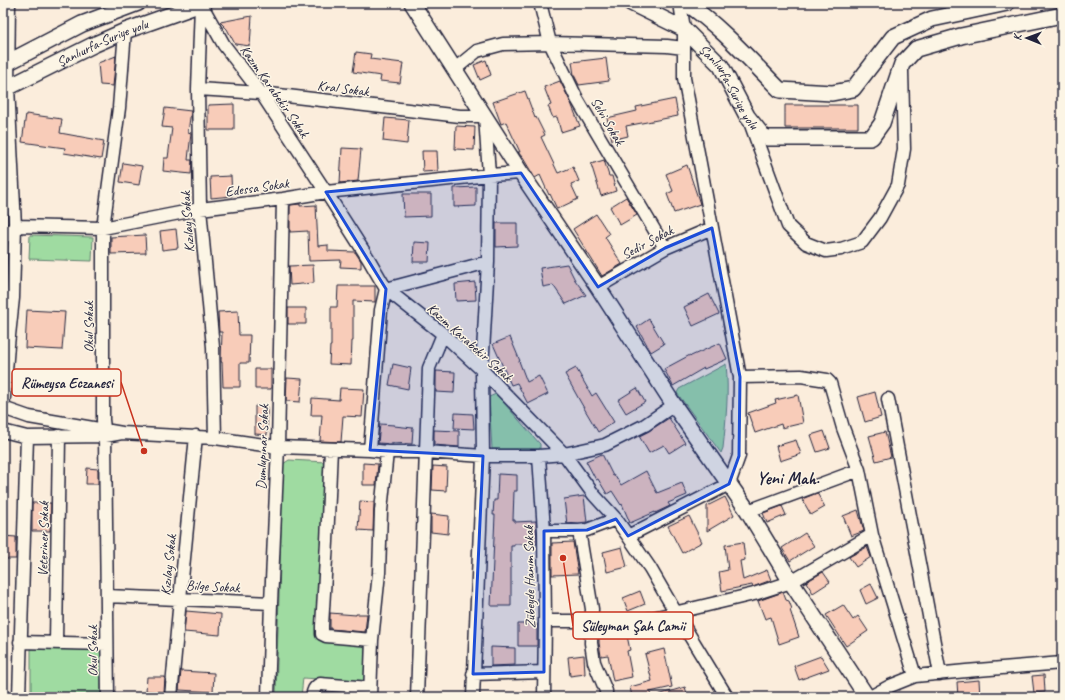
<svg xmlns="http://www.w3.org/2000/svg" width="1065" height="700" viewBox="0 0 1065 700" font-family="Caveat,sans-serif">
<style>
.green{fill:#9fdba1;stroke:#607e6e}
.building{fill:#f8ccb9;stroke:#22223b}
.lines{fill:none;stroke-linecap:round;stroke-linejoin:round}
.minor-casing{stroke:#22223b;stroke-width:15}
.major-casing{stroke:#22223b;stroke-width:18}
.minor{stroke:#fcf5e5;stroke-width:12}
.major{stroke:#fcf5e5;stroke-width:15}
.marked{fill:#1d4ed8;fill-opacity:0.2;stroke:#1d4ed8;stroke-width:3;stroke-linejoin:round}
.labels{text-anchor:middle;stroke-width:3;stroke-linejoin:round;paint-order:stroke}
.street-label{font-size:14px;fill:#22223b;stroke:#fcf5e5}
.district-label{font-size:18px;font-weight:bold;fill:#22223b;stroke:#fcf5e5}
.leader{fill:none;stroke:#c8321e;stroke-width:1.5}
.callout-dot{fill:#c8321e;stroke:#fcf5e5;stroke-width:1.5}
.callout{fill:#fcf5e5;stroke:#c8321e;stroke-width:1.5}
.callout-label{font-size:15px;text-anchor:middle;font-weight:bold;fill:#22223b}
</style>
<rect width="100%" height="100%" fill="#fbeddc"/>
<filter id="ink" filterUnits="userSpaceOnUse"><feTurbulence type="fractalNoise" baseFrequency=".025" numOctaves="2"/><feDisplacementMap in="SourceGraphic" scale="8" xChannelSelector="R" yChannelSelector="G"/><feConvolveMatrix kernelMatrix="1 2 1 2 8 2 1 2 1" color-interpolation-filters="sRGB"/></filter>
<g filter="url(#ink)">
<path class="green" d="M30,235l63,2 -1,24 -63,-2z
M726,364c3,28 0,56 -3,84l-2,5 -44,-60 2,-4z
M496,394l44,50v5h-48l-3,-52z
M289,460l37,2 -9,174 48,9 -1,37 -61,-4 -2,19 -25,-2 7,-231z
M101,648v46l-70,2v-47z"/>
<path class="building" d="M252,16l-2,30 -15,-2 -8,-15 -7,-7z
M356,52l15,2 -1,5 33,4 -3,20 -20,-2 1,-5 -28,-4z
M116,56l-3,30 -13,-1 -2,-22z
M606,58l3,23 -30,4 -5,-10 -2,-13z
M486,60l5,15 -11,5 -6,-15z
M560,81l11,22 9,23 -19,6 -4,-15 -4,1 -5,-12 3,-1 -7,-18z
M525,91l10,27 1,-1 9,18 -4,2 17,36 15,-6 6,14 -8,3 7,15 -21,10 -7,-15 -1,1 -9,-20 -5,3 -12,-20 -1,-1 -4,-5h2l-14,-30 -5,2 -8,-22z
M675,99l3,17 -52,10 2,10 -16,4 -5,-22 30,-7 -1,-4z
M234,104v26h-26v-25z
M785,105h73v23h-73z
M165,108l26,3 -3,21 3,1 -3,27h4l-1,14 -28,-3 1,-13h4l4,-30 -10,-1z
M26,114l36,5 -2,14 44,8 -3,18 -37,-6 1,-5 -43,-6z
M385,118l24,2 -2,24 -24,-3z
M456,126l19,1 -1,23 -19,-1z
M342,148l19,1 -3,32 -18,2z
M422,151h15l1,20 -15,1z
M604,160l5,16h3l4,15 -15,5 -10,-32z
M123,163l19,3 -3,19 -19,-3z
M687,165l13,39 -26,9 -7,-19 6,-3 -7,-17z
M231,176l1,20 -21,2 -1,-21z
M476,187v19l-22,1v-19z
M403,194h28v22l-27,1z
M626,197l11,18 -17,10 -10,-18z
M300,204v2l16,-1 2,41 10,-1v6l27,1 6,9v7l-21,-1 1,-7 -32,1 -1,-30 -18,1v-27z
M596,214l13,20 -4,3 17,27 -20,12 -29,-47z
M496,223h21v23l-21,1z
M176,229l2,19 -16,2 -2,-19z
M145,235l1,18 -35,1v-17z
M414,242l16,1 -1,19h-16z
M567,264l8,16 11,15 -20,9 -13,-19 -10,2 -3,-19z
M313,265l1,18 -24,2 -1,-19z
M475,282l1,18 -20,1 -1,-17z
M338,286h37v16l-22,-1v40h-1l-1,24 -22,-1 1,-18h1v-39h6z
M709,294l10,20 -26,12 -9,-19z
M288,308h18v16h-18z
M27,310l38,2 -3,38 -37,-2z
M238,311l1,24h11l-1,28h-9v24h-17l-1,-25h-1l1,-30h-3l-1,-20z
M649,319l15,25 -13,8 -14,-25z
M510,337l10,24h-1l8,21 12,-6 9,18 -20,10 -11,-21 -6,2 -18,-41z
M720,343l7,16 -23,10v-1l-31,18 -9,-17 26,-14 1,1z
M393,364l18,4 -3,21 -19,-4z
M576,368l16,28 4,-3 18,29 -16,10 -17,-29 -16,-29z
M255,369h16v20h-16z
M436,371l19,1 -1,21 -18,-1z
M287,378l15,1 -2,23 -14,-1z
M340,388l24,1 -2,28 -19,-1 -2,26 -21,-1 2,-26h-11l1,-17 27,2z
M637,388l8,14 -19,11 -8,-13z
M875,392l6,25 -16,5 -7,-25z
M798,395l5,28 -21,5 -1,-4 -26,9 -7,-20 28,-10 -1,-3z
M255,406l13,1 -1,28 -12,-1z
M455,413l18,1 1,15 -20,-1z
M669,418l16,25 -16,10 -5,-8 -15,8 -10,-17 10,-5z
M380,424l14,1v1l19,2 -1,16 -19,-1v1l-15,-1z
M434,430l25,1v16l-25,-2z
M824,431l6,17 -13,4 -6,-17z
M885,432l6,25 -15,4 -7,-25z
M796,440l5,14 -21,7 -4,-15z
M602,454l11,22 2,-1 6,10 25,-14 11,22 25,-10 5,12 -19,8 2,3 -15,7v-1l-25,11 -8,-19 -1,1 -9,-14 -5,3 -9,-15 -2,1 -10,-19z
M363,463l15,1 -2,21h-13z
M433,466l14,1 -1,24 -14,-1z
M87,468l11,1v15h-12z
M498,474l19,1v16h-3l-1,29h2v2l21,-1 1,23h-23v2h-3v60h-20l4,-91h-2l1,-15h3z
M817,493l8,14 -14,8 -9,-16z
M584,496l3,26 -20,2 -3,-25z
M725,497l9,18 -27,16v-25z
M360,501l14,1 -1,29 -15,-1z
M32,503h19l-1,28h-18z
M782,506l4,9 -19,8 -4,-10z
M858,510l6,21 -13,5 -8,-20z
M431,514l18,2 -1,18 -17,-2z
M689,516l13,26 -20,11 -14,-27z
M805,533l9,13 -24,15 -8,-13z
M3,536l13,1v22h-13z
M573,542l5,32 -26,1v-32z
M743,542l2,18 -5,1 3,19 24,-10 4,10 -18,7 -1,-2 -30,6 -3,-19 9,-2 -3,-25z
M622,547l5,20 -20,5 -4,-20z
M867,547l4,10 -15,10 -7,-10z
M823,572l7,10 -17,11 -7,-11z
M871,584l7,14 -12,6 -6,-14z
M640,591l5,13 -17,7 -5,-13z
M783,592l3,8 3,1 3,8 -2,1 9,27 -20,7 -8,-27 -6,2 -7,-18z
M843,605l10,15 5,-4 10,15 -22,15 -20,-31z
M186,611l35,3 -1,21 -36,-3z
M330,613l26,2v-1h11l-2,18 -35,-3z
M518,624h19v22h-19z
M626,631l4,19 -3,1 5,26 -19,4 -5,-26 -7,1 -2,-13v-7z
M491,647l24,1v17l-24,1z
M664,649l8,38 -22,5 1,5h-19l-2,-10 22,-6 -7,-27z
M584,655l1,19 -15,2 -2,-19z
M821,656l8,13 -30,11 -5,-14z
M181,671l33,2 -1,19 -34,-2z
M1044,675l1,17 -11,1 -2,-17z
M147,677h18l-1,15 -18,-1z
M979,680l1,17h-22l-1,-15z
M685,687l3,10h-30v-2z"/>
<g class="lines">
<defs>
<path id="minor" d="M540,3l10,40 27,56 88,149
M201,4l23,41 37,48 65,99 42,66 18,31 57,45 39,36 82,84 30,41 22,24 12,17 22,32 26,45 51,84
M201,5l-3,84 2,120 13,138 2,91
M455,69l22,-18 26,-7 47,-1 117,3 17,2
M198,89l63,4 199,23h25l4,59 -1,87 -6,108 1,86 -10,241
M751,125l37,101 18,17 20,8 15,-2 21,-7 18,-24 18,-33 6,-36 -2,-78
M3,237l12,-11 88,2 97,-19 83,-10 43,-7 163,-17 32,-2
M598,287l67,-39 47,-20
M740,377l61,-1 26,4 3,3 13,45 16,42 13,65 43,141
M888,399l52,275
M3,408l26,9 93,16 -17,3 -78,1 -24,-6
M3,410l5,-65 5,-47 2,-72 -7,-139 1,-84
M122,433l93,5 63,9 92,3 17,2h39l57,4h56l25,-2 41,-9 40,-20 29,-20
M331,449l-4,93 -5,84v8l4,2 46,4
M370,450l11,-140 5,-21 102,-27
M539,456l5,75 1,90 -1,76
M748,511l111,-41
M544,531h35l8,-1 29,-11
M579,531l13,78 -1,34 3,19 12,29v6
M628,536l101,-52 10,-28 1,-79 -56,-299v-49l-4,-26
M107,596l164,7
M545,621h38l19,6 34,-5 118,-28 37,-12 81,-47
M20,642l87,2
M56,643l3,-207
M473,674l71,-2
M19,697l8,-260
M108,697l-3,-261 -2,-16v-192l16,-120 6,-77
M171,697l9,-98 16,-163
M268,697l3,-94 7,-156 5,-248
M312,697c1,-6 2,-10 8,-13l50,4
M370,697l2,-57 7,-67 2,-62 6,-59
M417,697l12,-329 14,-34
M870,697l20,-11 25,-10 51,-5 96,-8"/>
<g id="major">
<path d="M412,3l109,170 77,114 76,118 74,106 43,71 76,115"/>
<path id="s1" d="M631,3l53,26 37,37 26,50 16,20 5,2h102l2,-1 10,-14 20,-59 14,-15 45,-13 101,-21"/>
<path d="M686,3c34,23 65,58 94,87l52,3 21,-4 40,-52 39,-18 75,-16"/>
<path d="M3,65l79,-41 56,-21"/>
<path id="s2" d="M3,90l90,-45 32,-14 79,-28"/>
</g>
</defs>
<use href="#minor" class="minor-casing"/>
<use href="#major" class="major-casing"/>
<use href="#minor" class="minor"/>
<use href="#major" class="major"/>
</g>
</g>
<path class="marked" d="M521,173l77,114 67,-39 47,-20 28,149 -1,79 -10,28 -101,52 -12,-17 -29,11 -43,1v141l-71,2 10,-218 -113,-6 16,-161 -60,-97z"/>
<g class="labels">
<g class="street-label">
<text dy="5" stroke="none"><textPath href="#s2" startOffset="110">Şanlıurfa-Suriye yolu</textPath></text>
<text dy="5" stroke="none"><textPath href="#s1" startOffset="133">Şanlıurfa-Suriye yolu</textPath></text>
<text transform="translate(343 88) rotate(7)" y="5">Kral Sokak</text>
<text transform="translate(275 91) rotate(55)" y="5">Kazım Karabekir Sokak</text>
<text transform="translate(608 121) rotate(60)" y="5">Selvi Sokak</text>
<text transform="translate(257 187) rotate(-8)" y="5">Edessa Sokak</text>
<text transform="translate(187 222) rotate(-94)" y="5">Kızılay Sokak</text>
<text transform="translate(647 242) rotate(-28)" y="5">Sedir Sokak</text>
<text transform="translate(88 327) rotate(-90)" y="5">Okul Sokak</text>
<text transform="translate(470 342) rotate(42)" y="5">Kazım Karabekir Sokak</text>
<text transform="translate(262 447) rotate(-88)" y="5">Dumlupınar Sokak</text>
<text transform="translate(43 539) rotate(-89)" y="5">Veteriner Sokak</text>
<text transform="translate(168 565) rotate(-84)" y="5">Kızılay Sokak</text>
<text transform="translate(529 577) rotate(-91)" y="5">Zübeyde Hanım Sokak</text>
<text transform="translate(213 586) rotate(3)" y="5">Bilge Sokak</text>
<text transform="translate(92 651) rotate(-90)" y="5">Okul Sokak</text>
</g>
<g class="district-label">
<text x="788" y="484">Yeni Mah.</text>
</g>
</g>
<path class="leader" d="M144 451L121 382M563 558L573 626"/>
<g class="callout-dot">
<circle cx="144" cy="451" r="4"/>
<circle cx="563" cy="558" r="4"/>
</g>
<g class="callout">
<rect x="12" y="369" width="109" height="27" rx="4"/>
<rect x="573" y="612" width="120" height="27" rx="4"/>
</g>
<g class="callout-label">
<text x="67" y="388">Rümeysa Eczanesi</text>
<text x="633" y="631">Süleyman Şah Camii</text>
</g>
<rect width="1065" height="700" fill="none" stroke="#fcf5e5" stroke-width="16"/>
<rect x="8" y="8" width="1049" height="684" fill="none" stroke="#22223b" stroke-width="1.5" filter="url(#ink)"/>
<g transform="translate(1027 38) rotate(271)" stroke="#fcf5e5" stroke-width="3" paint-order="stroke">
<path d="M0-3L7 15L0 10L-7 15Z" fill="#22223b"/>
<text y="-6" font-size="11" font-weight="bold" text-anchor="middle" fill="#22223b">K</text>
</g>
</svg>
